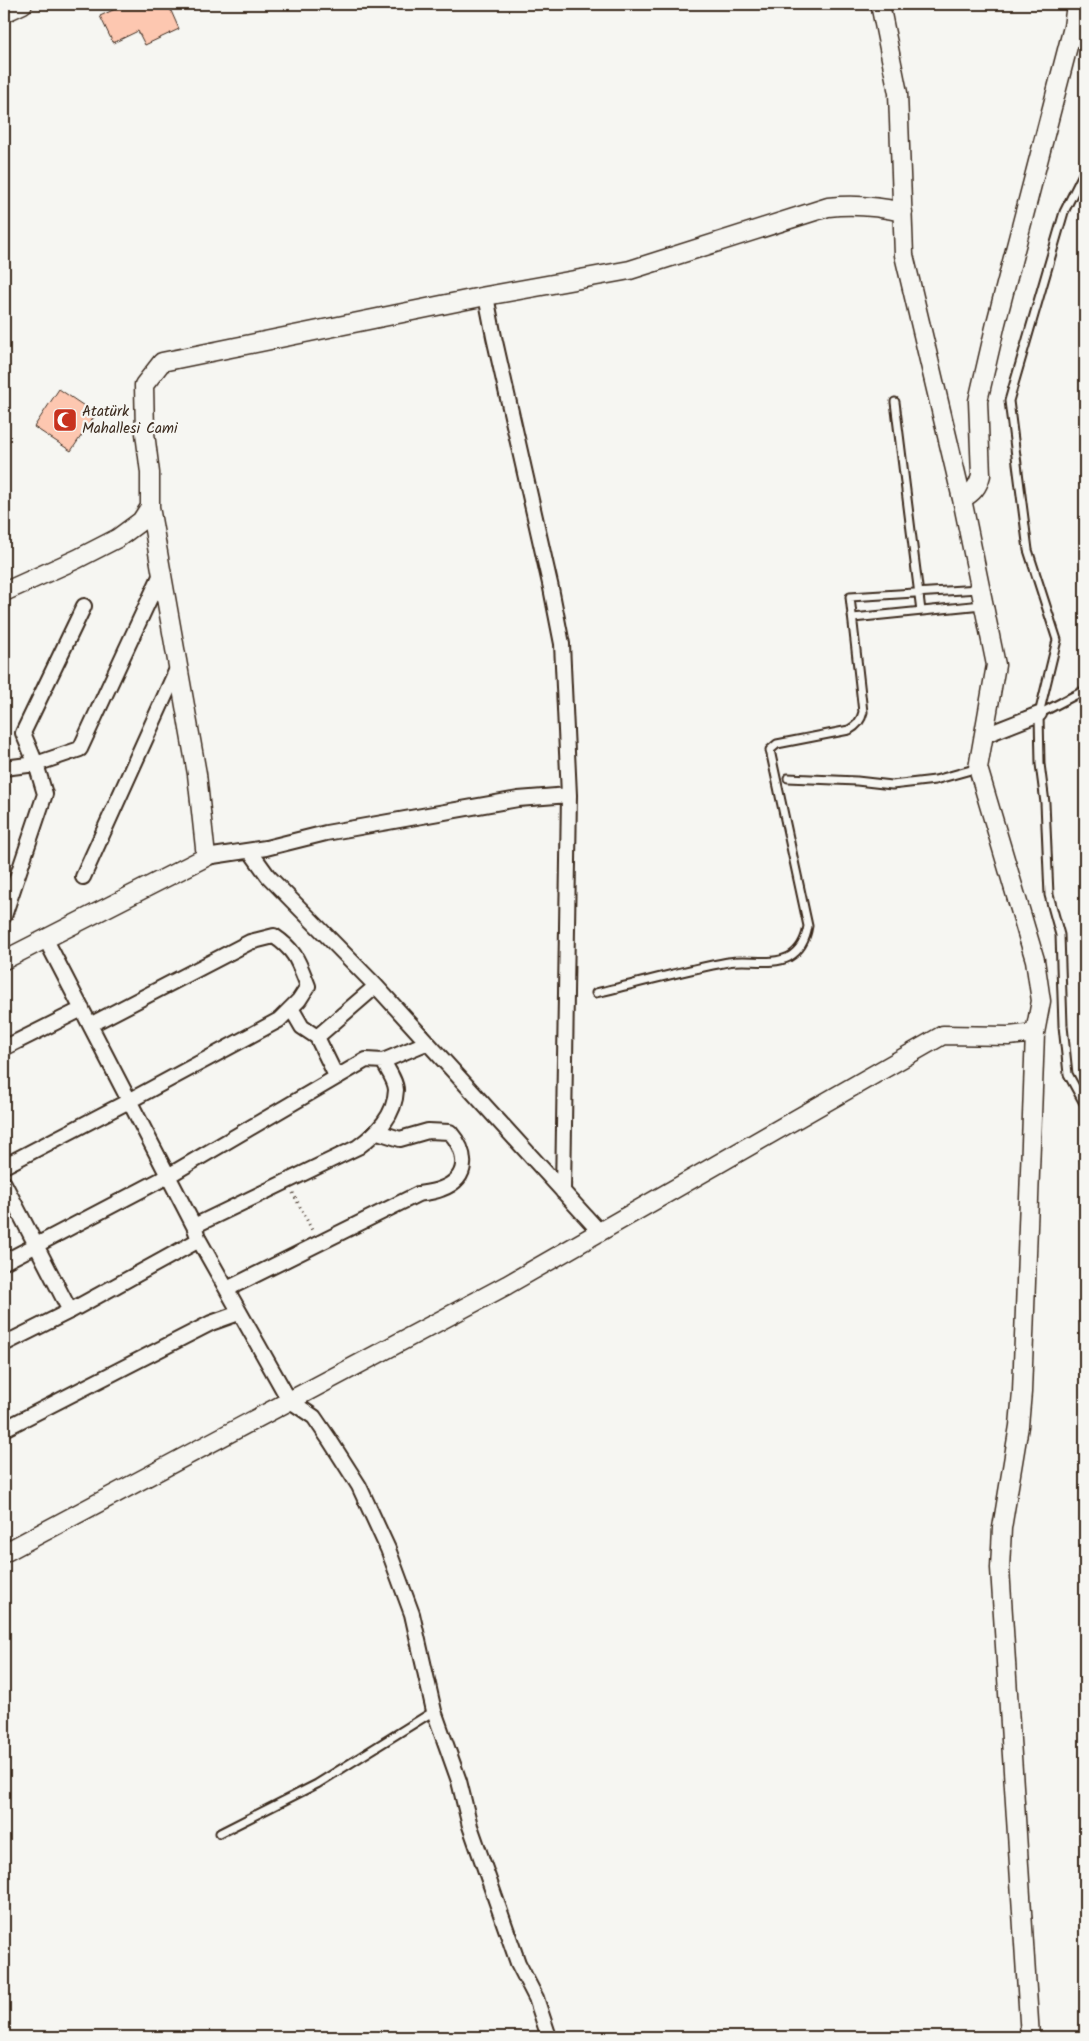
<svg xmlns="http://www.w3.org/2000/svg" width="1089" height="2041" viewBox="0 0 1089 2041" font-family="Kalam,sans-serif">
<style>
.building{fill:#fdc7b0;stroke:#3b2a1e}
.lines{fill:none;stroke-linecap:round;stroke-linejoin:round}
.service-casing{stroke:#3b2a1e;stroke-width:11}
.minor-casing{stroke:#3b2a1e;stroke-width:18}
.tertiary-casing{stroke:#3b2a1e;stroke-width:21}
.path{stroke:#3b2a1e;stroke-width:3;stroke-dasharray:1 4;stroke-linecap:butt}
.service{stroke:#f6f6f2;stroke-width:7}
.minor{stroke:#f6f6f2;stroke-width:14}
.tertiary{stroke:#f6f6f2;stroke-width:18}
.labels{text-anchor:middle;stroke-width:4.5;stroke-linejoin:round;paint-order:stroke}
.poi-label{font-size:15px;fill:#3b2a1e;stroke:#f6f6f2;text-anchor:start}
</style>
<rect width="100%" height="100%" fill="#f6f6f2"/>
<filter id="ink" filterUnits="userSpaceOnUse"><feTurbulence type="fractalNoise" baseFrequency=".02" numOctaves="2"/><feDisplacementMap in="SourceGraphic" scale="10" xChannelSelector="R" yChannelSelector="G"/><feConvolveMatrix kernelMatrix="1 2 1 2 8 2 1 2 1" color-interpolation-filters="sRGB"/></filter>
<g filter="url(#ink)">
<path class="building" d="M126,4h42l11,25 -34,16 -7,-14 -25,12 -13,-27z
M59,389l37,25 -25,37 -37,-24z"/>
<g class="lines">
<defs>
<path id="service" d="M1085,170l-21,42 -55,189 19,149 29,90 -18,74 1,50 5,39 4,92 11,40 3,91 5,48 17,31
M895,402l26,209
M853,618l129,-13
M1039,714l46,-24
M788,778l69,3 35,4 43,-5 43,-12
M596,993c44,-10 88,-23 132,-31 19,-4 43,4 61,-5 12,-7 17,-18 19,-31l-38,-176 7,-6 72,-14c8,-4 12,-9 14,-18l-13,-115 129,-8
M220,1833l97,-49 117,-73"/>
<path id="minor" d="M486,296l8,41 57,251 11,56 7,151 -6,397
M983,736l56,-22
M4,768l32,-4 44,-15 82,-177
M250,851l18,25 108,110 223,245
M206,857l60,-9 60,-15 192,-34 51,-4
M83,877l95,-210
M4,916l41,-122 -9,-30 -13,-31 61,-127
M45,938l149,288 5,14 90,160 25,17 15,22 30,47 29,63 24,65 22,97 25,70 11,45 48,137 18,35 13,39
M291,1008l11,19 15,10
M4,1048l78,-39
M383,1061l43,-18
M336,1076l-19,-39 59,-51
M4,1166l125,-65 150,-81 20,-20 9,-14c-10,-25 -12,-35 -34,-50l-24,6 -160,83
M4,1183l66,128
M4,1262l164,-86 198,-116 17,1c4,8 13,20 13,29 -1,26 -19,43 -38,57l-164,79
M227,1289l191,-95c7,-1 16,-2 23,-5 30,-11 26,-37 9,-57l-22,-1 -28,8 -22,-7
M4,1344l66,-33 129,-71
M4,1429l207,-106 28,-10"/>
<path id="tertiary" d="M880,4l18,89 6,162 58,244
M4,13l19,-9
M4,592l73,-33 41,-21 23,-17 9,-14
M4,960l202,-103 -9,-83 -47,-267v-34l-5,-40 -1,-48 18,-23 324,-66 144,-26 198,-63c26,-3 49,-1 75,5
M4,1553l503,-268 436,-250 66,1 26,-3 6,-32 -6,-41 -57,-192 18,-103 -34,-166c11,-6 16,-12 19,-24l-3,-74 18,-78 77,-296 3,-23
M1030,2037l-30,-469 2,-40 17,-102 3,-34 13,-359"/>
</defs>
<use href="#service" class="service-casing"/>
<use href="#minor" class="minor-casing"/>
<use href="#tertiary" class="tertiary-casing"/>
<path class="path" d="M293,1193l20,39"/>
<use href="#service" class="service"/>
<use href="#minor" class="minor"/>
<use href="#tertiary" class="tertiary"/>
</g>
</g>
<defs>
<symbol id="mosque-square" viewBox="-11 -11 22 22"><rect x="-9" y="-9" width="18" height="18" rx="4" fill="#c8321e" stroke="#f6f6f2"/><path d="M3.5-4.9A6 6 0 1 0 3.5 4.9A5 5 0 1 1 3.5-4.9Z" fill="#fff"/></symbol>
</defs>
<g fill-rule="evenodd">
<use href="#mosque-square" x="51" y="406" width="28" height="28"/>
</g>
<g class="labels">
<g class="poi-label">
<text x="82" y="416">Atatürk<tspan x="82" dy="17">Mahallesi Cami</tspan></text>
</g>
</g>
<rect width="1089" height="2041" fill="none" stroke="#f6f6f2" stroke-width="20"/>
<rect x="10" y="10" width="1069" height="2021" fill="none" stroke="#3b2a1e" stroke-width="2" filter="url(#ink)"/>
</svg>
